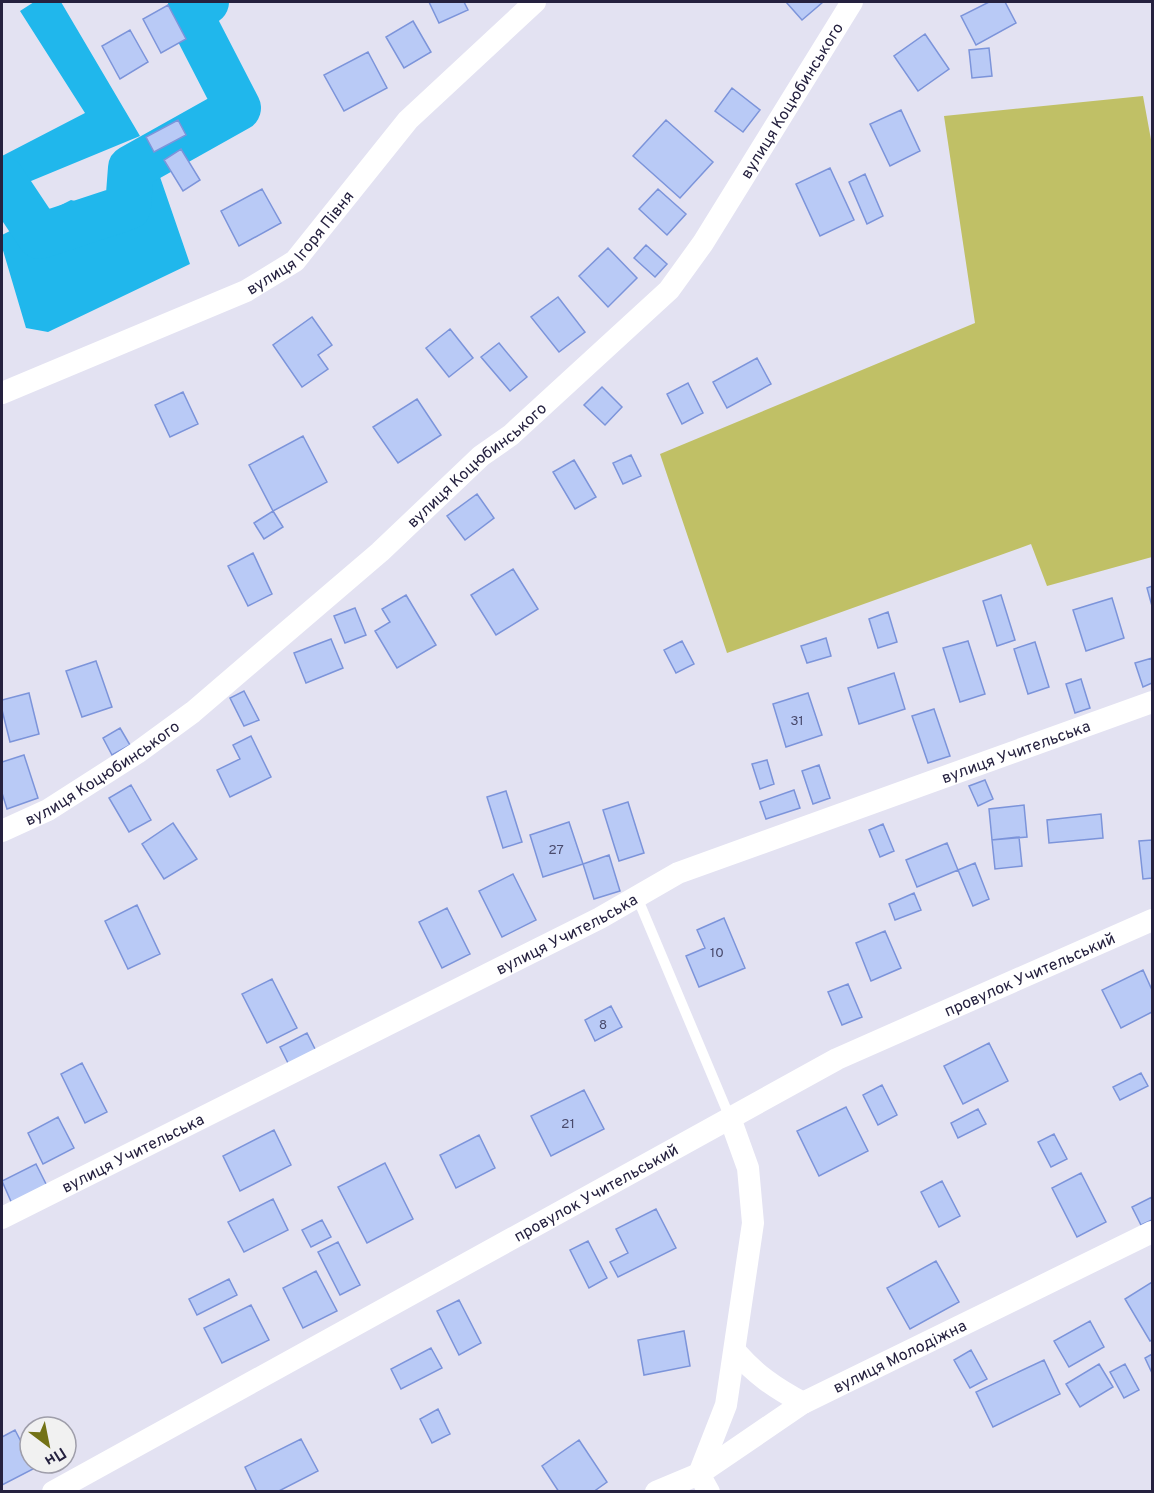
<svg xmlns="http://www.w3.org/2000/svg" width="1154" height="1493" viewBox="0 0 1154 1493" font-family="Overpass,sans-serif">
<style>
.green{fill:#c0c066}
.water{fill:#20b7ec}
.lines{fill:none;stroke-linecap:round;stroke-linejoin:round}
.river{stroke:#20b7ec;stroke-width:46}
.building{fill:#b9caf6;stroke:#7c94da;stroke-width:1.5}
.service{stroke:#fff;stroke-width:10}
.minor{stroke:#fff;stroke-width:22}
.labels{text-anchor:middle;stroke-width:6;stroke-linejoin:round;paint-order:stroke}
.number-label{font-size:14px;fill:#4a4b6d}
.street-label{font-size:16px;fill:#25213f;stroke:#f1f1f1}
</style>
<rect width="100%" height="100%" fill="#e3e2f2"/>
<path class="green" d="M1143,96l9,49v412l-105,29 -16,-42 -304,109 -67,-199 315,-131 -31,-207z"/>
<path class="water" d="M34,2h27l79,134 -138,57v-37l83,-43 -65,-102z
M145,169l15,8 30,87 -142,68 -22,-4 -24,-81v-12l69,-35 23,6 40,-20z"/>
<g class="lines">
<path class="river" d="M2,179l38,57 88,-29 3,-39 107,-60 -49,-95 17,-11"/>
</g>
<path class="building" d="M429,2h35l4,8 -29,13z
M786,2h37l-21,18z
M989,2h16l11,21 -40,22 -15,-29z
M168,5l18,34 -25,14 -18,-34z
M413,21l18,31 -27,16 -18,-31z
M130,30l18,32 -28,17 -18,-33z
M925,34l24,35 -31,22 -24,-35z
M989,48l3,28 -20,2 -3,-28z
M368,52l19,36 -43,23 -20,-36z
M732,88l28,22 -17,22 -28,-21z
M901,110l19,41 -30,15 -20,-42z
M178,120l8,15 -32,17 -8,-15z
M666,120l47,42 -33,36 -47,-42z
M181,149l19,31 -17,11 -19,-31z
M830,168l24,52 -34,16 -24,-52z
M865,174l18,42 -16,8 -18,-42z
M262,189l19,34 -42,23 -18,-35z
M658,189l28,25 -19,21 -28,-26z
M646,245l21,19 -12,13 -21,-19z
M608,248l29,30 -29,29 -29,-31z
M558,297l27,35 -26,20 -28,-35z
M312,317l20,28 -14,10 10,14 -26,18 -29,-42z
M450,329l23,29 -24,19 -23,-29z
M499,343l28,34 -17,14 -29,-34z
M757,358l14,26 -44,24 -14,-26z
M688,383l15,30 -21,11 -15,-30z
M602,387l20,20 -17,18 -21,-20z
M183,392l15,32 -28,13 -15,-32z
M417,399l24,36 -43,28 -25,-36z
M303,436l24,46 -54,29 -24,-46z
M631,455l10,21 -18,8 -10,-21z
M574,460l22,37 -21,12 -22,-37z
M477,494l17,24 -29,22 -18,-24z
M273,511l10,16 -19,12 -10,-16z
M253,553l19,41 -24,12 -20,-40z
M513,569l25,40 -42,26 -25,-40z
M1152,586v20l-5,-18z
M406,595l30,50 -39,23 -22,-37 15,-9 -8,-13z
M1001,595l14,45 -18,6 -14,-45z
M1112,598l12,40 -38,13 -13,-41z
M355,608l11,27 -21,8 -11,-27z
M888,612l9,30 -19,6 -9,-29z
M826,638l5,18 -24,7 -6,-17z
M331,639l12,29 -37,15 -12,-30z
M682,641l12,23 -18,9 -12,-23z
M968,641l17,53 -25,8 -17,-54z
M1035,642l14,45 -21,7 -14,-45z
M1152,658v25l-9,4 -8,-24z
M96,661l16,46 -30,10 -16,-46z
M894,673l11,36 -46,15 -11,-36z
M1081,679l9,29 -15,5 -9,-29z
M244,691l15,29 -15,6 -14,-28z
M29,693l10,41 -29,8 -8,-32v-10z
M808,693l14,42 -36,12 -13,-43z
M934,709l16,47 -22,7 -16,-47z
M120,728l10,17 -18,10 -9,-17z
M251,736l20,41 -41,20 -13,-27 23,-11 -7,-14z
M24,755l14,43 -31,11 -5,-16v-31z
M767,760l7,24 -14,5 -8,-25z
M819,765l11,33 -17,6 -11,-33z
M985,780l8,19 -15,7 -9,-20z
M131,785l20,35 -22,12 -20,-34z
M794,790l6,18 -34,11 -6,-17z
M506,791l16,51 -19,6 -16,-51z
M628,802l16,51 -25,8 -16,-51z
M1024,805l3,32 -35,3 -3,-31z
M1101,814l2,24 -54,5 -2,-23z
M569,822l14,42 -40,13 -13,-42z
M173,823l24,36 -33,20 -22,-35z
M883,824l11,27 -14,6 -11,-27z
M1019,837l3,29 -27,3 -3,-29z
M1152,840v38l-9,1 -4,-38z
M947,843l11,27 -41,17 -11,-27z
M609,855l11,36 -26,8 -11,-35z
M975,863l14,36 -16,7 -15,-36z
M513,874l23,46 -34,17 -23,-46z
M914,893l7,17 -26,10 -6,-16z
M137,905l23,49 -32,15 -23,-48z
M447,908l23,46 -28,14 -23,-46z
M724,918l21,50 -46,19 -13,-31 19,-8 -8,-18z
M885,931l16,37 -30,13 -15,-38z
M1143,970l9,20v22l-31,16 -19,-38z
M272,979l25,49 -30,15 -25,-49z
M848,984l14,33 -20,8 -14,-33z
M611,1006l11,21 -27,14 -10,-21z
M307,1033l11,22 -27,14 -11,-22z
M989,1043l19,38 -45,23 -19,-38z
M82,1063l25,49 -22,11 -24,-49z
M1141,1073l7,13 -28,14 -7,-13z
M882,1085l15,30 -19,10 -15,-30z
M584,1090l20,39 -53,27 -20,-40z
M846,1107l22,44 -49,25 -22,-45z
M978,1109l8,15 -28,14 -7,-15z
M58,1117l16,31 -31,16 -15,-31z
M274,1130l17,35 -51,26 -17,-35z
M1054,1134l13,25 -16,8 -13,-25z
M479,1135l16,33 -39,20 -16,-33z
M385,1163l28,56 -46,24 -29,-56z
M36,1164l12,24 -35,18 -11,-25z
M1081,1173l25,49 -29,15 -25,-49z
M942,1181l18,35 -21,11 -18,-35z
M1152,1197v23l-11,5 -9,-18z
M273,1199l15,31 -44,22 -16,-30z
M656,1209l20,39 -58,29 -8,-15 18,-9 -12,-24z
M322,1220l9,17 -20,10 -9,-17z
M588,1241l19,37 -18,10 -19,-38z
M338,1242l22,43 -20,10 -22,-43z
M936,1261l23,41 -49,27 -23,-41z
M316,1271l21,40 -34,17 -20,-40z
M229,1279l8,16 -40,20 -8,-16z
M1152,1282v58l-2,1 -25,-42z
M459,1300l22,43 -22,12 -22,-44z
M251,1305l18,35 -47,23 -18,-35z
M1090,1321l14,26 -35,20 -15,-26z
M684,1331l6,35 -46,9 -6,-35z
M431,1348l11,20 -41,21 -10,-20z
M971,1350l16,29 -17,9 -16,-28z
M1152,1354v19l-7,-15z
M1044,1360l16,34 -67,33 -17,-35z
M1099,1364l14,23 -33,20 -14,-23z
M1125,1364l14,26 -15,8 -14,-26z
M438,1409l12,25 -18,9 -12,-24z
M15,1430l15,29v4h2l3,5 -33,17v-48z
M301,1439l17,32 -41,21h-20l-12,-25z
M579,1440l28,42 -14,10h-34l-17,-26z"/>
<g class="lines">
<path class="service" d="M637,897l93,221"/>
<g class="minor">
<path id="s1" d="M2,393l244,-102 49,-30 113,-141 127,-118"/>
<path id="s2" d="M2,831l46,-21 89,-57 56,-41 187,-160 101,-96 30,-21 158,-145 34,-47 149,-241"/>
<path id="s3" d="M2,1218l598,-300 78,-45 474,-171"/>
<path d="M735,1351c21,24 40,37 68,52"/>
<path id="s4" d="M53,1492l784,-433 315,-139"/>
<path id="s5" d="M656,1492l43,-18 104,-71 349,-171"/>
<path d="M709,1492l-10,-18 27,-69 27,-182 -5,-55 -18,-50"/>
</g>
</g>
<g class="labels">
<g class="number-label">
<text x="797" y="725">31</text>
<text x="556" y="854">27</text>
<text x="717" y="957">10</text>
<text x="603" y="1029">8</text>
<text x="568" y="1128">21</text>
</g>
<g class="street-label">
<text dy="6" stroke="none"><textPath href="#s2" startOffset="1088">вулиця Коцюбинського</textPath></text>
<text dy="6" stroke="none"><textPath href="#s1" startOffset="338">вулиця Ігоря Півня</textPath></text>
<text dy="6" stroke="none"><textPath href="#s2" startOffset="602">вулиця Коцюбинського</textPath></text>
<text dy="6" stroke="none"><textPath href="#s3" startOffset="1118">вулиця Учительська</textPath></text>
<text dy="6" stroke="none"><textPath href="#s2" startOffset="116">вулиця Коцюбинського</textPath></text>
<text dy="6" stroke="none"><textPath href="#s3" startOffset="632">вулиця Учительська</textPath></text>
<text dy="6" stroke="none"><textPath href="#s4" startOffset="1106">провулок Учительський</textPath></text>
<text dy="6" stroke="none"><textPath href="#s3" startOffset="146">вулиця Учительська</textPath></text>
<text dy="6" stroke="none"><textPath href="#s4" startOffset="620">провулок Учительський</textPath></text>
<text dy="6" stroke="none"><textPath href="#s5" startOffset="280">вулиця Молодіжна</textPath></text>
</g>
</g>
<rect width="1154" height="1493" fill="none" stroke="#25213f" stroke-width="6"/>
<g transform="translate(48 1445) rotate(148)"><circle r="28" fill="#f1f1f1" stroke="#9f9eaa" stroke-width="1.5"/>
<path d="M0-4.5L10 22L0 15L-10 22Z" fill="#737216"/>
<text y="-9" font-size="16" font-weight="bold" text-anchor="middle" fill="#25213f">Пн</text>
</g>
</svg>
